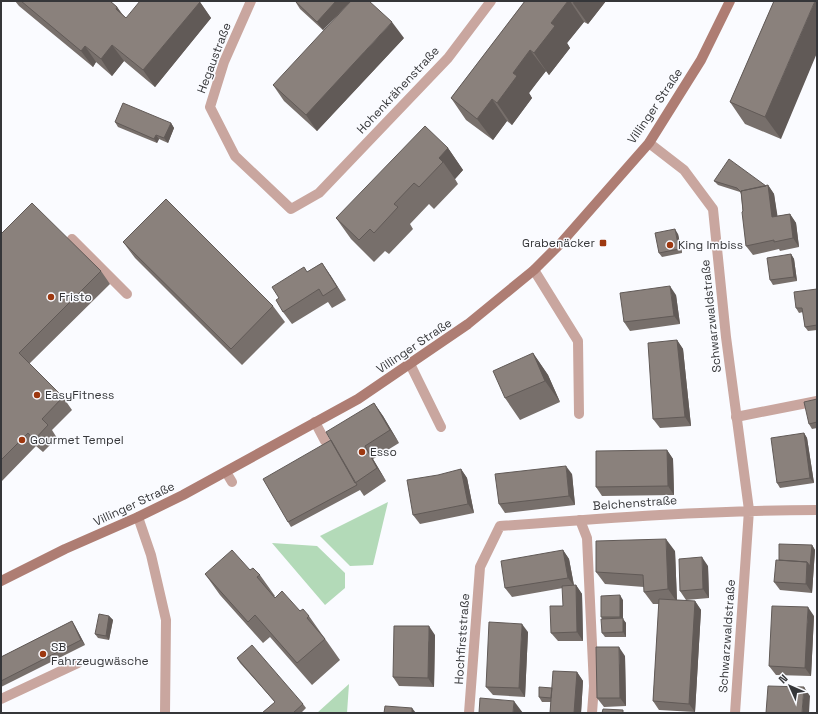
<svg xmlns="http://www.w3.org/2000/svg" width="818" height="714" viewBox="0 0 818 714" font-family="'Space Grotesk',sans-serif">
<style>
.green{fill:#b3dab8}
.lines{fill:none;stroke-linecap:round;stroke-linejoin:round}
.service{stroke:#c9a69f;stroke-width:10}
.minor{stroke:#c9a69f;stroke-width:10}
.secondary{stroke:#ae7d73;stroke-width:10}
.wall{fill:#776f6b}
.shaded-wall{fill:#615a57}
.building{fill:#8a817c;stroke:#615a57}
.poi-dot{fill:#9d3810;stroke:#fafbff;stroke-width:1.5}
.labels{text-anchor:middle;stroke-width:3;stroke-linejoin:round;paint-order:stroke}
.street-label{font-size:12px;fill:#353639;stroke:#fafbff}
.poi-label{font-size:12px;fill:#353639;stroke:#fafbff;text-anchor:start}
</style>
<rect width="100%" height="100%" fill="#fafbff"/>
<path class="green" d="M388,502l-15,63 -23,1 -30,-30z
M272,543l45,3 28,27v15l-20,17z
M349,684l-2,29h-30z"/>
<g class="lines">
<path class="service" d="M72,239l55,55
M534,270l44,71 1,73
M410,364l31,63
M736,417l81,-16
M315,422l10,19
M226,472l6,10
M580,520l7,18 7,148 -2,27
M1,699l77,-36"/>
<path class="minor" d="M251,1l-27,61 -14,45 25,49 56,53 28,-16 129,-135 43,-57
M649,143l35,27 29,39 13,128 23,173 -14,203
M138,517l13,38 15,65 -1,93
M469,713l11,-146 20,-41c106,-8 211,-16 317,-16"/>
<path class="secondary" d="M1,581l64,-32 73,-32 45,-22 175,-96 110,-75 66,-54 27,-27 88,-100 52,-83 29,-59"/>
</g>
<path class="wall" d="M15,1h95l7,6 6,8 3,3 74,-16 11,16 -56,69 -31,-26 -12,15 -16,-14 -3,5 -74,-61z
M295,1h56l-28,29 -23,-21z
M525,1h81l-18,23 -4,-2 -17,21 3,5 -21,27 -3,-4 -9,11 -8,11 3,5 -20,27 -5,-4 -14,19 -27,-20 -15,-22z
M774,1l7,138 -36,-15 -15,-22z
M404,38l-87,93 -33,-30 -11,-16z
M115,122l56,1 3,5 -6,15 -9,-4 -2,4 -39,-16z
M448,148l15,22 -8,9 3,5 -24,25 -5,-5 -19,20 3,5 -24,25 -4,-3 -11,11 -23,-23 -15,-21z
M714,181l52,5 2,-1 6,9 3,22 13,-2 6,9 3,24 -19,4 -1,-2 -26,6 -7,-9 -5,-52 -1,-2 -22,-7z
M1,234l100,37 9,13 -81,80 34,33 9,13 -20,20 5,8 -14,14 -7,-6 -35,36z
M678,234l4,19 -20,4 -3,-4z
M123,242l150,64 12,16 -43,43 -107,-107z
M791,254l3,5 3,22 -24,4 -3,-5z
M322,263l24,37 -14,8 -4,-6 -36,22 -9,-12 -4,-14 28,-26z
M817,289v41l-9,1 -3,-4 -2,-15 -4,1 -3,-5z
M676,295l4,29 -50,7 -6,-9z
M677,340l6,9 8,77 -31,2 -7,-9z
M533,353l15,22 12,27 -40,18 -15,-22z
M817,399v29l-5,1 -3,-5z
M374,403l9,13 16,27 -26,16 13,22 -22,15 -4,-6 -69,37 -3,-5 43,-82z
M804,433l3,5 7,45 -34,5 -3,-5z
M667,450l6,9 1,36 -72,1 -6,-9z
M461,469l6,9 7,35 -54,11 -7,-9z
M572,474l3,31 -70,8 -6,-9z
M812,545l3,5 -3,43 -32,-3 -6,-8 5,-22z
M563,550l6,9 5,26h2l6,9 1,47h-25l-7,-8 12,-27v-18l-51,9 -7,-9z
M675,551l2,49 18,1 6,9 -6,102 -36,-2 -6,-9 6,-97h-6l-9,-12v-5l-39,-3 -9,-12z
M708,566l1,32 -23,2 -6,-9z
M250,570l10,5 15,21 -1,1 35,19 31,44 -28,25 -42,-48 -7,6 -43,-48 -15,-21z
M623,600v19l3,4v14h-21l-3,-4v-15l-1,-1z
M109,616l4,4 -4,20 -11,-2 -3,-4z
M814,616l-3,60 -35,-1 -7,-9z
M72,621l3,5 10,19 -84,42v-30z
M528,632l-3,65 -32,-2 -7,-8z
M435,635l-1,52 -35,-1 -6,-9z
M625,656l1,50 -22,1 -7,-9z
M237,658l66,46 3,4 -5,5h-39l13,-11 -35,-39z
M577,672l6,9 -2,32h-31l1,-11h-9l-3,-5 13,-9z"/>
<path class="shaded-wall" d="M336,1h15l-28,29 -6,-8z
M568,1h2l14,21 -17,21 3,5 -21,27 -15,-22 17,-30z
M574,1h32l-18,23 -15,-21z
M815,1h2v52l-36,86 -16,-22z
M200,2l11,16 -56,69 -12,-17z
M117,7l11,16 -12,-14z
M392,22l12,16 -87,93 -11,-16z
M112,45l12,16 -12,15 -11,-17z
M85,46l11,16 -3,5 -12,-16z
M530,50l16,21 -17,22 3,5 -20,27 -15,-22 16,-30z
M492,99l15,22 -14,19 -16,-21z
M171,123l3,5 -6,15 -4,-5z
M156,135l3,4 -2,4 -3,-4z
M448,148l15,22 -8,9 -12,-17 -4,-4z
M768,185l6,9 5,31 -7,-8z
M790,214l6,9 3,24 -6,-9z
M675,229l3,5 4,19 -3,-4z
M791,254l3,5 3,22 -3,-4z
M322,263l9,13 15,24 -9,-13z
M670,286l6,9 4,29 -6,-8z
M677,340l6,9 8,77 -6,-9z
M533,353l15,22 12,27 -15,-21z
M374,403l9,13 16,27 -9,-13z
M804,433l3,5 7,45 -4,-5z
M365,446l8,13 13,22 -9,-13z
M667,450l6,9 1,36 -6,-9z
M566,466l6,8 3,31 -6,-9z
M461,469l6,9 7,35 -6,-9z
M666,539l9,12 2,51 -9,-13z
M812,545l3,5 -3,43 -6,-9 1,-22z
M563,550l6,9 5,27 -6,-8z
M702,557l6,9 1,32 -6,-9z
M576,585l6,9 1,47 -6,-9z
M620,595l3,5v19l3,4v14l-3,-5v-11l-3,-4z
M695,601l6,9 -6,102 -6,-8z
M808,607l6,9 -3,60 -6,-8z
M109,616l4,4 -4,20 -3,-4z
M72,621l3,5 10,19 -4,-5z
M522,624l6,8 -3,65 -6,-9z
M429,626l6,9 -1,52 -6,-9z
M619,647l6,9 1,50 -6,-8z
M577,672l6,9 -2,32h-7z
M804,687l6,9 -1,17h-7z
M514,701l9,12h-10z
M412,708l4,5h-4z"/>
<path class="building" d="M21,1h89l7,6 -1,2 10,9 14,-17h59l1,1 -57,68 -31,-25 -11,14 -16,-13 -4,5z
M295,1h41l-19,21z
M351,1h18l23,21 -86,93 -33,-30z
M525,1h43l-17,22 4,3 -21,27 -4,-3 -17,23 4,3 -20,27 -5,-4 -15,20 -26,-21z
M774,1h41l-50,116 -35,-15z
M123,103l48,20 -7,15 -8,-3 -2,4 -39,-17z
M425,126l23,22 -9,10 4,4 -24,25 -5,-4 -20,21 4,3 -24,26 -4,-4 -11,11 -23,-22z
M729,159l37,27 -25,5v1l-4,-4 -23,-7z
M768,185l4,32 18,-3 3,24 -19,4v-2l-28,6 -4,-34 1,-1 -2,-20z
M166,199l107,107 -42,43 -108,-107z
M32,203l69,68 -82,82 44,44 -21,22 6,6 -14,15 -6,-7 -27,27v-226z
M675,229l4,20 -20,4 -4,-20z
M791,254l3,23 -24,3 -3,-22z
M322,263l15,24 -14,9 -4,-7 -36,23 -7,-12 3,-2 -7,-11 32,-20 3,5z
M670,286l4,30 -50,6 -4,-29z
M817,289v36l-12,2 -3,-19h-6l-2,-16z
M677,340l8,77 -32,2 -5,-76z
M533,353l12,28 -40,17 -12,-27z
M817,399v23l-8,2 -5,-22z
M374,403l16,27 -25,16 12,22 -22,15 -29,-51z
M804,433l6,45 -33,5 -6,-45z
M331,440l26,45 -69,37 -25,-43z
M667,450l1,36 -72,1v-36z
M566,466l3,30 -70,8 -4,-30z
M461,469l7,35 -55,11 -6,-35 31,-5z
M666,539l2,50 -24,3 -1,-17 -47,-3v-31z
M779,544l33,1 -2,21 -3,-4 -28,-2z
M232,550l18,20 3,-2 7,7 -3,2 18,21 7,-7 18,20 3,-2 6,7 -2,2 18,21 -28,24 -42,-48 -7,7 -43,-48z
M563,550l5,28 -63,10 -4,-27z
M702,557l1,32 -23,2 -1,-32z
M776,560l31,2 -1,22 -32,-2z
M576,585l1,47 -26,1 -1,-27h13l-1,-20z
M620,595v22h-19v-21z
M659,599l36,2 -6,103 -36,-3z
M772,606l36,1 -3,61 -36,-2z
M99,614l10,2 -3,20 -11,-2z
M623,618v14l-21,1 -1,-14z
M72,621l9,19 -80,41v-24z
M489,622l33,2 -3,64 -33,-1z
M394,626h35l-1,52 -35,-1z
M252,645l51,59 -10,9h-31l13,-11 -38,-44z
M596,647h23l1,51h-23z
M553,671l24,1 -3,41h-24z
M768,686l36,1 -2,26h-36z
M539,687l13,1 -1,10 -12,-1z
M480,698l34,3 -1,12h-34z
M385,706l27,2v5h-28z
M603,709l20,1v3h-21z"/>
<g class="poi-dot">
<rect x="599" y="239" width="8" height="8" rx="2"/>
<circle cx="670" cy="245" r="4"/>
<circle cx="51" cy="297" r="4"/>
<circle cx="37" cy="395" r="4"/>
<circle cx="22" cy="440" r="4"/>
<circle cx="362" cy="452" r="4"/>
<circle cx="43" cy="654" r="4"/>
</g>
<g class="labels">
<g class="street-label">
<text transform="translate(214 58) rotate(-69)" y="4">Hegaustraße</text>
<text transform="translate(398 90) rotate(-47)" y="4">Hohenkrähenstraße</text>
<text transform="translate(655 106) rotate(-56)" y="4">Villinger Straße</text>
<text transform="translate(711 316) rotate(-96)" y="4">Schwarzwaldstraße</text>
<text transform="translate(414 346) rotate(-34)" y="4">Villinger Straße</text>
<text transform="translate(635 503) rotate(-4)" y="4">Belchenstraße</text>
<text transform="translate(134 504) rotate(-25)" y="4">Villinger Straße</text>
<text transform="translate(727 636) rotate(-86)" y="4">Schwarzwaldstraße</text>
<text transform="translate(462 639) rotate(-86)" y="4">Hochfirststraße</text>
</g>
<g class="poi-label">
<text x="595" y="247" text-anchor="end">Grabenäcker</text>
<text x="678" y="249">King Imbiss</text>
<text x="59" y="301">Fristo</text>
<text x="45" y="399">EasyFitness</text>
<text x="30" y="444">Gourmet Tempel</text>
<text x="370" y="456">Esso</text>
<text x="51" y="651">SB<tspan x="51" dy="14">Fahrzeugwäsche</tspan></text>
</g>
</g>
<rect width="818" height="714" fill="none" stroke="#353639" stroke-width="4"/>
<g transform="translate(790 686) rotate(315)" stroke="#fafbff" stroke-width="3" paint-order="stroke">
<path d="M0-3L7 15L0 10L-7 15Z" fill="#353639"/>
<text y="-6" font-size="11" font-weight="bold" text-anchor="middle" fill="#353639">N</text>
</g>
</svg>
